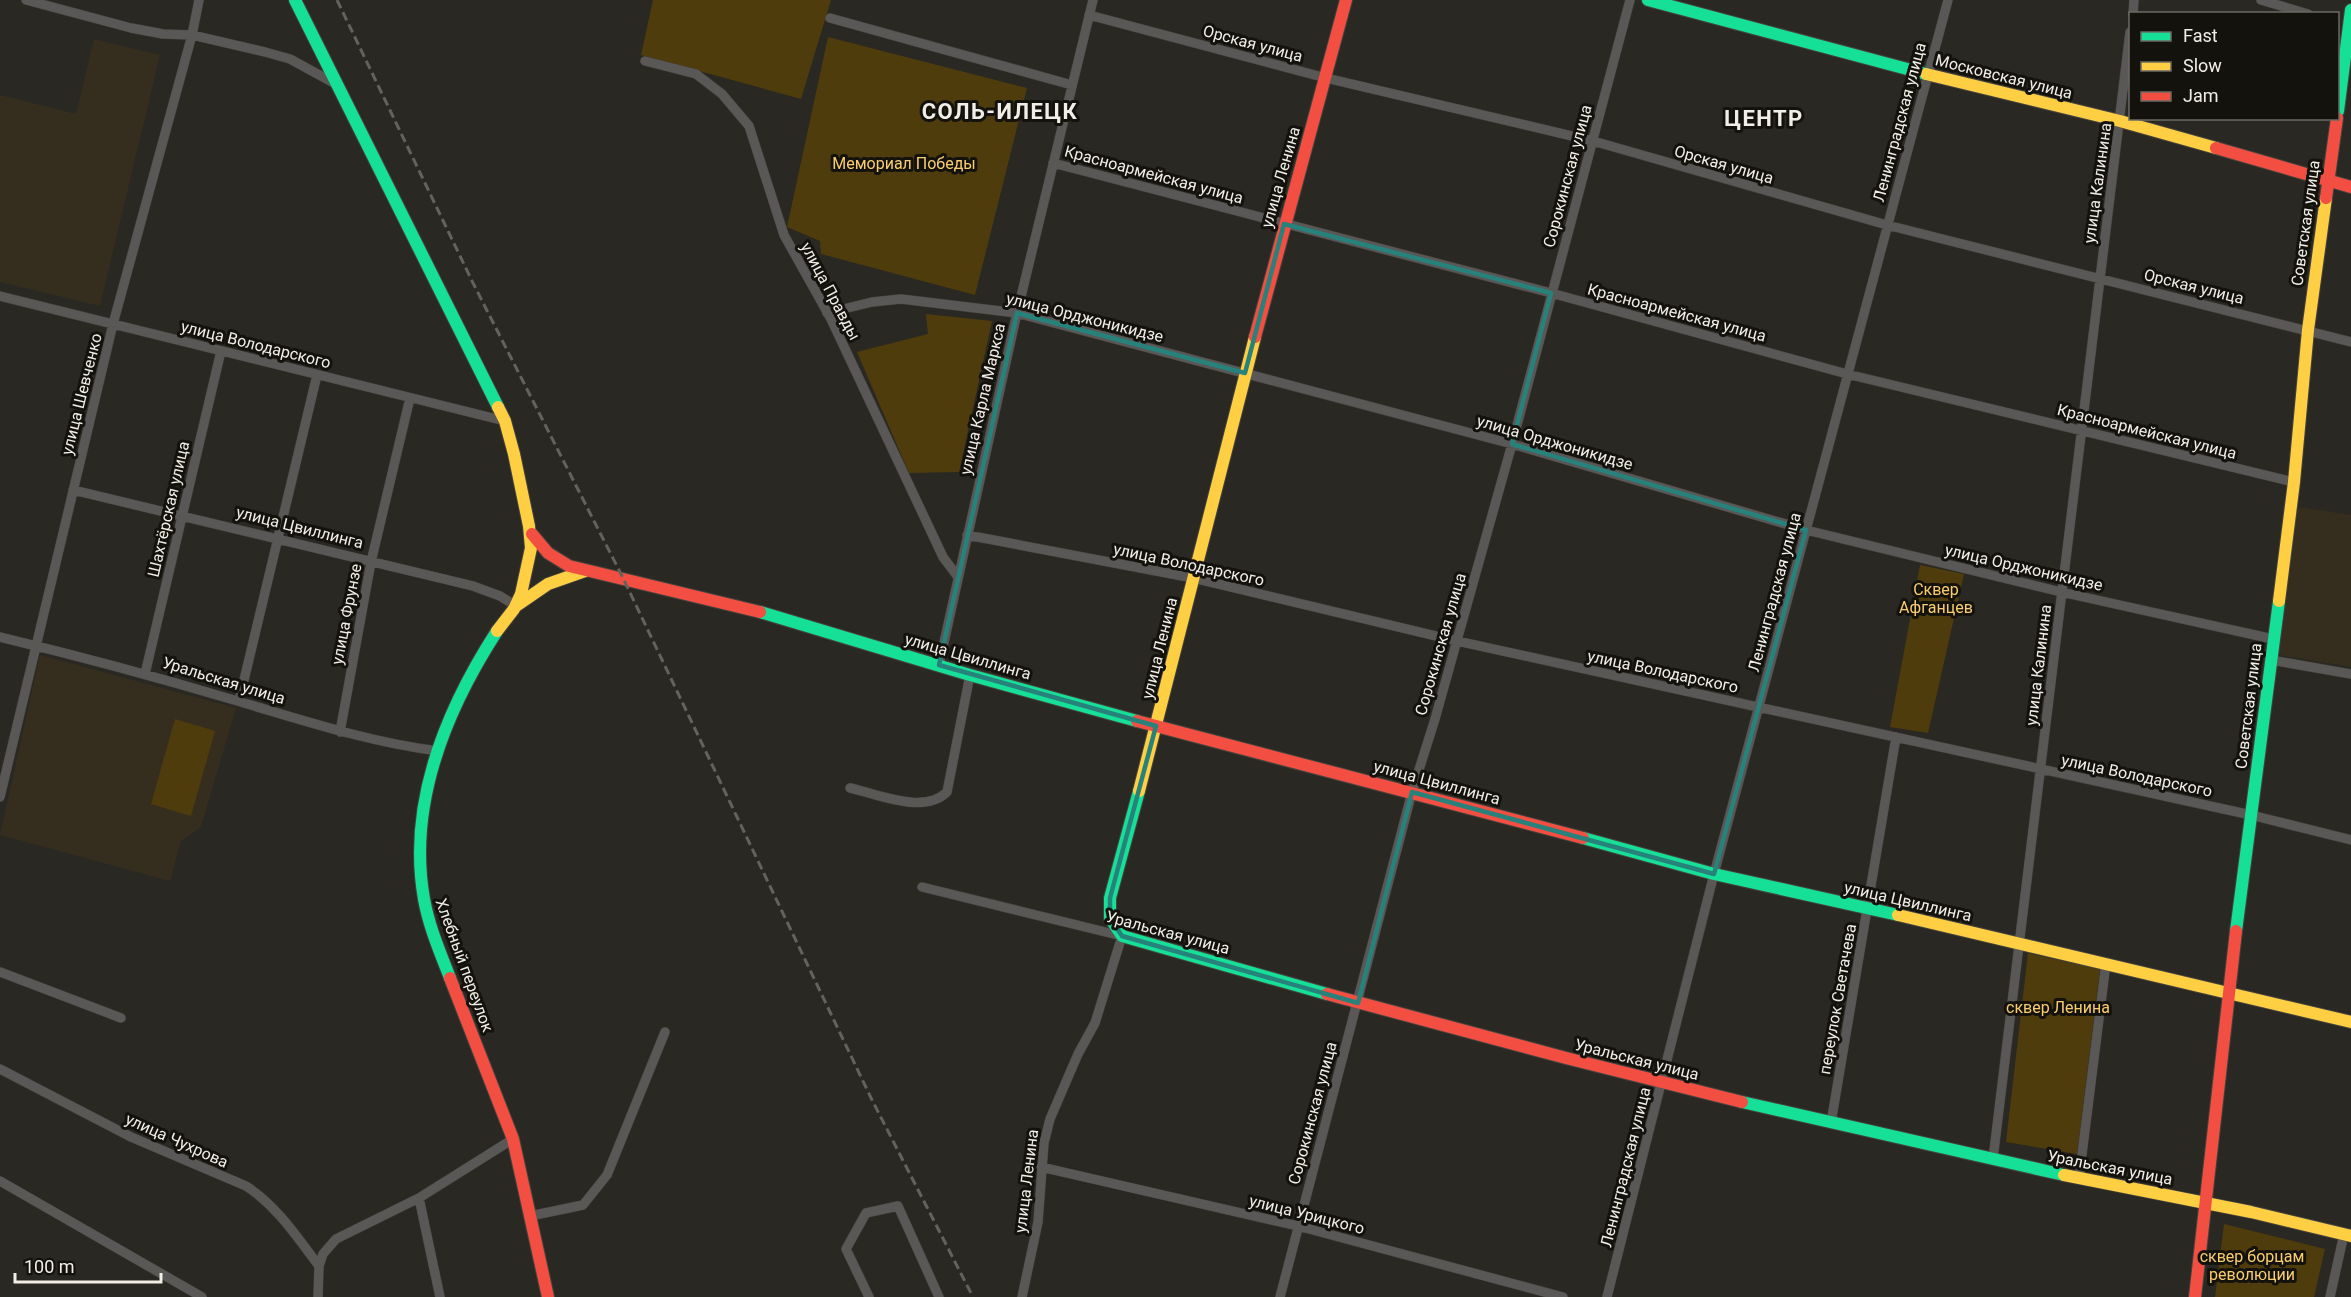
<svg xmlns="http://www.w3.org/2000/svg" width="2351" height="1297" viewBox="0 0 2351 1297" font-family="Roboto,sans-serif">
<style>
.built{fill:#352e1f}
.green{fill:#4f3c0d}
.lines{fill:none;stroke-linecap:round;stroke-linejoin:round}
.street-casing{stroke:#45433e;stroke-width:10}
.fast-casing{stroke:#45433e;stroke-width:14}
.slow-casing{stroke:#45433e;stroke-width:14}
.jam-casing{stroke:#45433e;stroke-width:14}
.street{stroke:#5a5857;stroke-width:9}
.fast{stroke:#16e098;stroke-width:12}
.slow{stroke:#ffcf43;stroke-width:12}
.jam{stroke:#f24e42;stroke-width:12}
.rail{stroke:#64625e;stroke-width:3;stroke-dasharray:9 4.5;stroke-linecap:butt}
.marked{fill:none;stroke:#26827a;stroke-width:4.5;stroke-linejoin:round}
.labels{text-anchor:middle;stroke-width:6;stroke-linejoin:round;paint-order:stroke}
.street-label{font-size:16px;fill:#f1eee7;stroke:#14120d}
.park-label{font-size:16px;fill:#face6f;stroke:#14120d}
.district-label{font-size:22px;font-weight:bold;letter-spacing:1.5px;fill:#f1eee7;stroke:#14120d}
</style>
<rect width="100%" height="100%" fill="#2a2822"/>
<path class="built" d="M94,39l66,16 -60,251 -100,-24v-187l76,19z
M2298,507l53,8v152l-72,-12z
M40,655l196,53 -35,119 -20,14 -11,40 -170,-46z"/>
<path class="green" d="M653,0h178l-30,99 -160,-44z
M828,37l199,51 -52,207 -154,-41 -1,-13 -33,-14z
M926,314l66,7 -33,151 -50,1 -52,-121 71,-18z
M1920,565l44,9 -36,159 -38,-6z
M175,719l40,12 -24,85 -40,-12z
M2028,953l72,16 -23,185 -71,-12z
M2224,1224l101,25 -11,48h-99z"/>
<g class="lines">
<defs>
<path id="street" d="M26,0l105,28 32,6 29,1 73,17 25,7 44,24
M2261,0l47,14
M2133,14l1,-14
M1089,15l237,63 267,63 294,84 464,117
M830,18l242,67
M645,61l51,13 26,20 27,32 35,109 47,84 112,238 15,20
M1053,163l498,130 296,81 447,108
M0,296l505,125
M827,313l45,-11 29,-3 116,14 495,131 294,86 255,62 212,47
M73,490l400,96 27,10 16,10
M967,535l226,43 264,63 794,174 100,25
M0,637c79,19 157,40 234,63 68,20 134,42 204,51
M2271,660l80,14
M939,665l78,-352 76,-313
M145,674l76,-323
M239,701l78,-326
M340,732l31,-170 39,-164
M850,788c28,6 74,27 97,4l23,-117
M0,797l113,-473 79,-289 7,-35
M922,887l200,49 -27,87 -17,31 -28,65 -6,24 -6,79 -16,75
M0,972l121,46
M0,1069l131,68 115,49c31,20 51,51 73,80
M1831,1123l65,-386
M1993,1159l137,-1127
M1041,1167l257,59 265,71
M2079,1178l27,-215
M0,1181l202,116
M419,1198l21,99
M530,1216l53,-11 24,-30 58,-143
M318,1297l1,-31 4,-12 13,-15 83,-41 94,-59
M869,1297l-23,-48 20,-36 32,-7 41,91
M1280,1297l132,-505 23,-73 77,-275 118,-444
M1607,1297l107,-423 234,-874
M2330,1297l14,-63"/>
<path id="fast" d="M295,0l203,407
M1648,0l278,74
M2338,111l13,-101
M760,612l210,63 167,46
M1139,791l-29,107v20l12,18 205,58
M1583,838l131,36 184,41
M2236,931l43,-330
M450,978c-10,-26 -21,-51 -26,-79 -17,-96 22,-189 73,-268
M1742,1102l322,73"/>
<path id="slow" d="M1926,74l194,47 96,27
M2279,601l15,-119 14,-152 18,-132
M516,606l32,-22 37,-13
M497,631l17,-22 7,-15 10,-46 -2,-22 -15,-72 -9,-33 -7,-14
M1139,791l116,-454
M1898,915l453,107
M2064,1175l187,37 100,24"/>
<path id="jam" d="M2216,148l135,39
M2326,198l11,-80
M1255,337l91,-337
M532,534l16,19 21,13 191,46
M1137,721l446,117
M450,978l63,161 35,158
M1327,994l239,64 176,44
M2195,1297l41,-366"/>
</defs>
<use href="#street" class="street-casing"/>
<use href="#fast" class="fast-casing"/>
<use href="#slow" class="slow-casing"/>
<use href="#jam" class="jam-casing"/>
<use href="#street" class="street"/>
<use href="#fast" class="fast"/>
<use href="#slow" class="slow"/>
<use href="#jam" class="jam"/>
<path class="rail" d="M337,0l136,283 150,295 249,522 101,197"/>
</g>
<path class="marked" d="M1284,224l267,69 -39,151 294,86 -92,344 -302,-82 -54,211 -236,-67 -12,-18v-20l46,-172 -217,-61 78,-352 228,60z"/>
<g class="labels">
<g class="street-label">
<text transform="translate(1253 43) rotate(15)" y="6">Орская улица</text>
<text transform="translate(2004 76) rotate(14)" y="6">Московская улица</text>
<text transform="translate(1899 122) rotate(-75)" y="6">Ленинградская улица</text>
<text transform="translate(1724 164) rotate(16)" y="6">Орская улица</text>
<text transform="translate(1154 174) rotate(15)" y="6">Красноармейская улица</text>
<text transform="translate(1567 176) rotate(-75)" y="6">Сорокинская улица</text>
<text transform="translate(1280 177) rotate(-74)" y="6">улица Ленина</text>
<text transform="translate(2097 183) rotate(-82)" y="6">улица Калинина</text>
<text transform="translate(2305 223) rotate(-82)" y="6">Советская улица</text>
<text transform="translate(2194 286) rotate(14)" y="6">Орская улица</text>
<text transform="translate(831 291) rotate(62)" y="6">улица Правды</text>
<text transform="translate(1677 312) rotate(15)" y="6">Красноармейская улица</text>
<text transform="translate(1085 317) rotate(14)" y="6">улица Орджоникидзе</text>
<text transform="translate(256 344) rotate(14)" y="6">улица Володарского</text>
<text transform="translate(81 394) rotate(-76)" y="6">улица Шевченко</text>
<text transform="translate(982 399) rotate(-77)" y="6">улица Карла Маркса</text>
<text transform="translate(2147 431) rotate(14)" y="6">Красноармейская улица</text>
<text transform="translate(1555 442) rotate(16)" y="6">улица Орджоникидзе</text>
<text transform="translate(168 509) rotate(-77)" y="6">Шахтёрская улица</text>
<text transform="translate(300 527) rotate(14)" y="6">улица Цвиллинга</text>
<text transform="translate(1189 564) rotate(12)" y="6">улица Володарского</text>
<text transform="translate(2024 567) rotate(13)" y="6">улица Орджоникидзе</text>
<text transform="translate(1774 592) rotate(-75)" y="6">Ленинградская улица</text>
<text transform="translate(346 614) rotate(-79)" y="6">улица Фрунзе</text>
<text transform="translate(1440 644) rotate(-74)" y="6">Сорокинская улица</text>
<text transform="translate(1159 648) rotate(-76)" y="6">улица Ленина</text>
<text transform="translate(968 656) rotate(16)" y="6">улица Цвиллинга</text>
<text transform="translate(2038 665) rotate(-83)" y="6">улица Калинина</text>
<text transform="translate(1663 671) rotate(12)" y="6">улица Володарского</text>
<text transform="translate(224 680) rotate(17)" y="6">Уральская улица</text>
<text transform="translate(2248 706) rotate(-83)" y="6">Советская улица</text>
<text transform="translate(2137 775) rotate(12)" y="6">улица Володарского</text>
<text transform="translate(1437 782) rotate(15)" y="6">улица Цвиллинга</text>
<text transform="translate(1908 901) rotate(13)" y="6">улица Цвиллинга</text>
<text transform="translate(1168 932) rotate(15)" y="6">Уральская улица</text>
<text transform="translate(465 965) rotate(70)" y="6">Хлебный переулок</text>
<text transform="translate(1837 999) rotate(-80)" y="6">переулок Светачева</text>
<text transform="translate(1637 1059) rotate(14)" y="6">Уральская улица</text>
<text transform="translate(1312 1113) rotate(-75)" y="6">Сорокинская улица</text>
<text transform="translate(177 1140) rotate(24)" y="6">улица Чухрова</text>
<text transform="translate(1625 1167) rotate(-76)" y="6">Ленинградская улица</text>
<text transform="translate(2110 1167) rotate(11)" y="6">Уральская улица</text>
<text transform="translate(1026 1181) rotate(-83)" y="6">улица Ленина</text>
<text transform="translate(1307 1214) rotate(14)" y="6">улица Урицкого</text>
</g>
<g class="park-label">
<text x="904" y="169">Мемориал Победы</text>
<text x="1936" y="595">Сквер<tspan x="1936" dy="18">Афганцев</tspan></text>
<text x="2058" y="1013">сквер Ленина</text>
<text x="2252" y="1262">сквер борцам<tspan x="2252" dy="18">революции</tspan></text>
</g>
<g class="district-label">
<text x="1000" y="119">СОЛЬ-ИЛЕЦК</text>
<text x="1764" y="126">ЦЕНТР</text>
</g>
</g>
<rect x="2129" y="12" width="210" height="108" fill="#14120d" stroke="#6c6a64" stroke-width="1.5"/>
<rect x="2141" y="32" width="30" height="9" fill="#16e098" stroke="#6c6a64" stroke-width="1.5"/>
<text x="2183" y="42" font-size="18" fill="#f1eee7">Fast</text>
<rect x="2141" y="62" width="30" height="9" fill="#ffcf43" stroke="#6c6a64" stroke-width="1.5"/>
<text x="2183" y="72" font-size="18" fill="#f1eee7">Slow</text>
<rect x="2141" y="92" width="30" height="9" fill="#f24e42" stroke="#6c6a64" stroke-width="1.5"/>
<text x="2183" y="102" font-size="18" fill="#f1eee7">Jam</text>
<path d="M15 1273v9h146v-9" fill="none" stroke="#f1eee7" stroke-width="3"/>
<text x="24" y="1273" font-size="18" fill="#f1eee7" stroke="#14120d" stroke-width="4.5" paint-order="stroke">100 m</text>
</svg>
